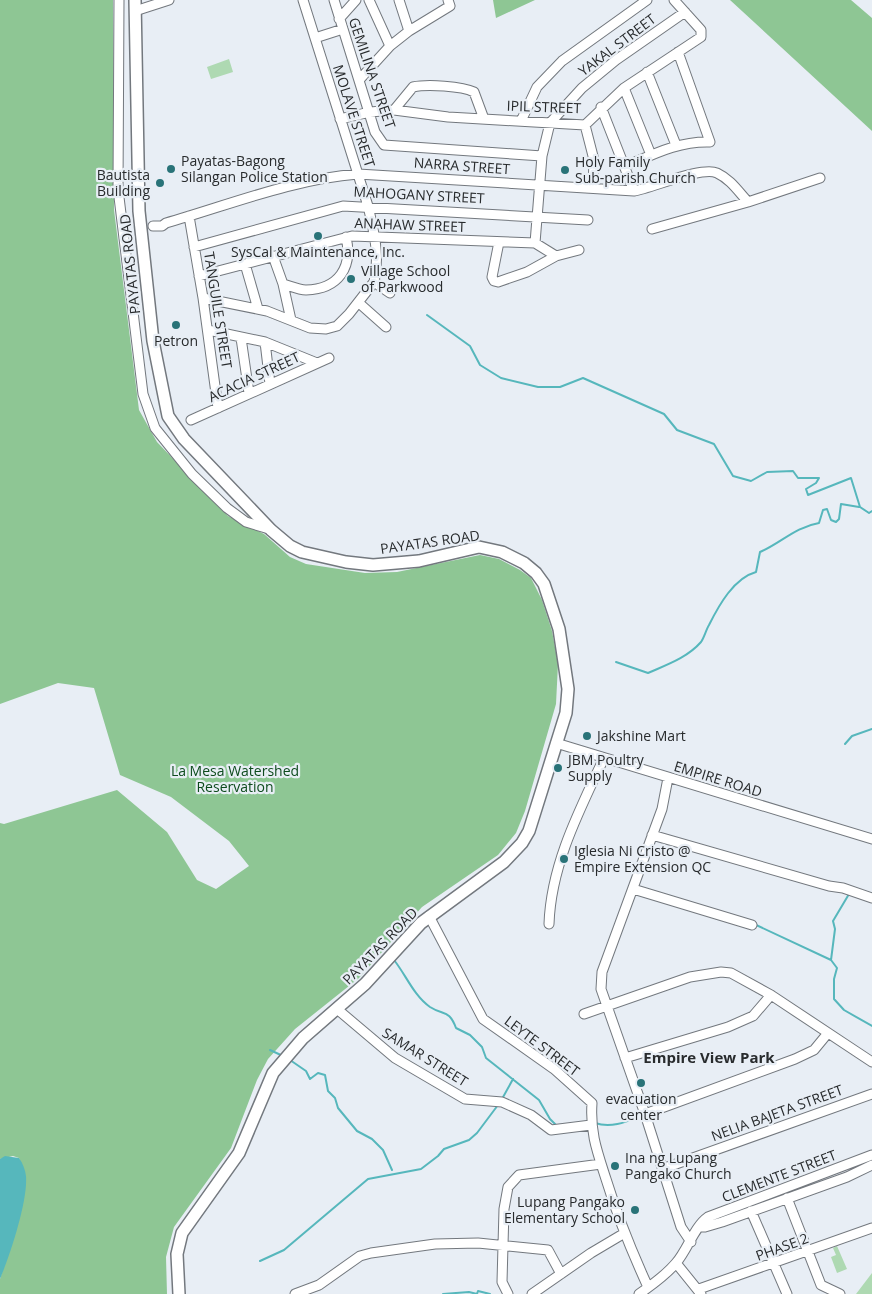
<svg xmlns="http://www.w3.org/2000/svg" width="872" height="1294" viewBox="0 0 872 1294" font-family="'Open Sans',sans-serif">
<style>
.green{fill:#aed9b2}
.forest{fill:#8ec694}
.water{fill:#56b7bc}
.lines{fill:none;stroke-linecap:round;stroke-linejoin:round}
.stream{stroke:#56b7bc;stroke-width:2}
.minor-casing{stroke:#73787e;stroke-width:11}
.major-casing{stroke:#73787e;stroke-width:14}
.minor{stroke:#fff;stroke-width:9}
.major{stroke:#fff;stroke-width:11}
.poi-dot{fill:#297378;stroke:#e8eef5;stroke-width:2}
.labels{text-anchor:middle;stroke-width:4.5;stroke-linejoin:round;paint-order:stroke}
.street-label{font-size:14px;fill:#282b2d;stroke:#e8eef5}
.poi-label{font-size:14px;fill:#282b2d;stroke:#e8eef5;text-anchor:start}
.park-label{font-size:14px;fill:#0d4b1d;stroke:#e8eef5}
.neighbourhood-label{font-size:15px;font-weight:bold;fill:#282b2d;stroke:#e8eef5}
</style>
<rect width="100%" height="100%" fill="#e8eef5"/>
<path class="green" d="M229,59l4,13 -22,7 -4,-12z
M837,1246l10,23 -10,4 -6,-16 5,-2 -3,-7z
M872,1273v21h-16z"/>
<path class="forest" d="M0,0h113l1,210 25,200 18,32 71,74 36,18 26,23 16,7 59,9 32,-1 83,-17 19,4 21,11 11,8 11,22 10,31 6,33 -2,40 -31,107 -9,22 -18,22 -76,52 -63,71 -64,51 -27,30 -11,21 -26,68 -57,79 -8,30 1,37h-167v-15l20,-64 6,-37 -7,-20 -6,-2 -13,3v-336l4,1 113,-34 50,42 30,48 19,9 33,-23 -20,-25 -58,-44 -51,-22 -26,-87 -36,-5 -58,21z
M493,0h42l-39,18z
M730,0h121l21,18v113z"/>
<path class="water" d="M5,1156l14,2c4,6 6,11 7,18 2,25 -16,79 -26,103v-120z"/>
<g class="lines">
<path class="stream" d="M427,315l43,31 10,19 21,13 37,9h22l23,-9 81,36 13,16 37,14 19,32 18,5 16,-9 26,-1 5,7h21l-3,5 -10,6 2,6 43,-17 9,29 9,6 3,-2
M616,662l32,11c18,-8 39,-15 53,-31 3,-4 5,-12 8,-17 10,-20 25,-47 47,-53l4,-20c21,-9 35,-25 59,-29l4,-13 4,-1 4,11 5,2 3,-3 2,-15 18,3
M845,744l7,-8 20,-7
M849,894l-16,27 2,8 -4,31 6,8 -3,11v20l10,11 28,16
M754,924l77,36
M394,960c12,15 20,36 36,47 14,9 19,2 26,21l14,7 12,12 4,11 53,42 11,19 7,7
M270,1050l13,6
M290,1060l16,11 4,8 8,-6 7,2 3,16 7,7 3,10 19,23 15,8 11,11 9,20
M502,1099l11,-20
M595,1123c17,6 33,-2 48,-8
M260,1261l24,-11 84,-71 53,-10 17,-13 6,-7 25,-9 8,-7 21,-28
M443,1294l26,-2 8,2 1,-3 12,3"/>
<defs>
<path id="minor" d="M119,0l-1,189 25,205 12,34 37,46 35,34 19,14 23,7
M303,0l65,206c6,25 12,51 6,76l16,11
M334,0l41,132 9,13 158,11
M369,0l21,46
M399,0l10,31
M135,11l34,-11
M339,19l17,-19
M315,38l28,-9
M647,72l29,73
M360,79l30,-33 19,-15 41,-25 -2,-6
M624,88l27,67
M601,107l33,84
M394,110l19,-23c14,-3 49,-1 61,5l10,27
M340,119l30,-7 24,-2 54,7 137,8 39,-37 77,-51v-7l-27,-30
M521,121l16,-34 25,-26 85,-61
M585,125l9,35 -1,28
M626,166c28,-12 53,-25 84,-24l-32,-90
M189,216l14,82 15,110
M153,226h9l4,-3c63,-18 127,-44 192,-49l276,17c18,-3 68,-25 83,-18 13,6 21,18 31,29
M652,229l96,-27 72,-24
M499,242l-7,35 2,4 4,1 29,-10 29,-16 23,-6
M535,243l7,-87 8,-33 32,-35 34,-28 69,-48
M194,247l149,-41 245,14
M273,256l10,28 8,36
M245,264l13,45
M199,276l153,-40 183,7 21,13
M283,284c7,2 16,6 23,6 33,-1 47,-23 40,-53
M203,298l64,13 43,17 16,1 11,-3 12,-12 25,-32
M359,303l27,24
M208,330l57,12 52,21
M241,338l8,55
M265,342l5,42
M191,420l138,-62
M556,743l316,96
M668,778l-6,31 -60,163 -1,17 44,125 36,113 10,15
M652,835l177,51 14,2 29,10
M633,889l119,36
M429,916l54,103 71,50 38,34c-2,30 5,48 14,76 12,39 25,71 42,108
M549,924c2,-59 30,-113 55,-166
M337,1009l58,49 70,41 37,3 29,13 20,15 40,-5
M584,1014l106,-37 31,-5 10,1 40,22 101,67
M625,1058l103,-31 25,-11 18,-21
M645,1114l150,-55 19,-9 14,-17
M662,1169l210,-75
M787,1198l34,87 19,9
M751,1211l36,83
M699,1227h6l17,-5 125,-45 25,-12
M676,1263l25,31
M699,1289l173,-61
M295,1294l24,-9 41,-29 11,-3 64,-9 43,-1 70,7 13,24
M508,1294l-6,-12 2,-73 4,-22 11,-12 82,-11
M532,1294l59,-41 32,-19
M639,1294c13,-9 27,-19 37,-31 12,-14 18,-36 32,-46l164,-62"/>
<path id="major" d="M135,0l4,211 14,130 15,75 16,23 87,91 19,16 12,6 44,10 27,3 46,-4 60,-14 23,5 22,11 12,10 8,11 15,45 9,60 -2,24 -37,118 -7,12 -18,19 -83,61 -56,61 -62,54 -30,35 -34,80 -57,80 -5,21 2,40"/>
</defs>
<use href="#minor" class="minor-casing"/>
<use href="#major" class="major-casing"/>
<use href="#minor" class="minor"/>
<use href="#major" class="major"/>
</g>
<g class="poi-dot">
<circle cx="171" cy="169" r="5"/>
<circle cx="565" cy="170" r="5"/>
<circle cx="160" cy="183" r="5"/>
<circle cx="318" cy="236" r="5"/>
<circle cx="351" cy="279" r="5"/>
<circle cx="176" cy="325" r="5"/>
<circle cx="587" cy="736" r="5"/>
<circle cx="558" cy="768" r="5"/>
<circle cx="564" cy="859" r="5"/>
<circle cx="641" cy="1083" r="5"/>
<circle cx="615" cy="1166" r="5"/>
<circle cx="635" cy="1210" r="5"/>
</g>
<g class="labels">
<g class="street-label">
<text transform="translate(617 45) rotate(-37)" y="5">YAKAL STREET</text>
<text transform="translate(372 73) rotate(71)" y="5">GEMILINA STREET</text>
<text transform="translate(544 107) rotate(2)" y="5">IPIL STREET</text>
<text transform="translate(354 116) rotate(72)" y="5">MOLAVE STREET</text>
<text transform="translate(462 166) rotate(4)" y="5">NARRA STREET</text>
<text transform="translate(419 195) rotate(3)" y="5">MAHOGANY STREET</text>
<text transform="translate(410 225) rotate(2)" y="5">ANAHAW STREET</text>
<text transform="translate(130 264) rotate(-96)" y="5">PAYATAS ROAD</text>
<text transform="translate(218 310) rotate(81)" y="5">TANGUILE STREET</text>
<text transform="translate(254 377) rotate(-25)" y="5">ACACIA STREET</text>
<text transform="translate(430 542) rotate(-8)" y="5">PAYATAS ROAD</text>
<text transform="translate(718 779) rotate(17)" y="5">EMPIRE ROAD</text>
<text transform="translate(380 946) rotate(-46)" y="5">PAYATAS ROAD</text>
<text transform="translate(542 1046) rotate(37)" y="5">LEYTE STREET</text>
<text transform="translate(425 1057) rotate(32)" y="5">SAMAR STREET</text>
<text transform="translate(777 1113) rotate(-20)" y="5">NELIA BAJETA STREET</text>
<text transform="translate(779 1176) rotate(-21)" y="5">CLEMENTE STREET</text>
<text transform="translate(782 1247) rotate(-20)" y="5">PHASE 2</text>
</g>
<g class="poi-label">
<text x="181" y="166">Payatas-Bagong<tspan x="181" dy="16">Silangan Police Station</tspan></text>
<text x="575" y="167">Holy Family<tspan x="575" dy="16">Sub-parish Church</tspan></text>
<text x="150" y="180" text-anchor="end">Bautista<tspan x="150" dy="16">Building</tspan></text>
<text x="318" y="257" text-anchor="middle">SysCal &amp; Maintenance, Inc.</text>
<text x="361" y="276">Village School<tspan x="361" dy="16">of Parkwood</tspan></text>
<text x="176" y="346" text-anchor="middle">Petron</text>
<text x="597" y="741">Jakshine Mart</text>
<text x="568" y="765">JBM Poultry<tspan x="568" dy="16">Supply</tspan></text>
<text x="574" y="856">Iglesia Ni Cristo @<tspan x="574" dy="16">Empire Extension QC</tspan></text>
<text x="641" y="1104" text-anchor="middle">evacuation<tspan x="641" dy="16">center</tspan></text>
<text x="625" y="1163">Ina ng Lupang<tspan x="625" dy="16">Pangako Church</tspan></text>
<text x="625" y="1207" text-anchor="end">Lupang Pangako<tspan x="625" dy="16">Elementary School</tspan></text>
</g>
<g class="park-label">
<text x="235" y="776">La Mesa Watershed<tspan x="235" dy="16">Reservation</tspan></text>
</g>
<g class="neighbourhood-label">
<text x="709" y="1063">Empire View Park</text>
</g>
</g>
</svg>
